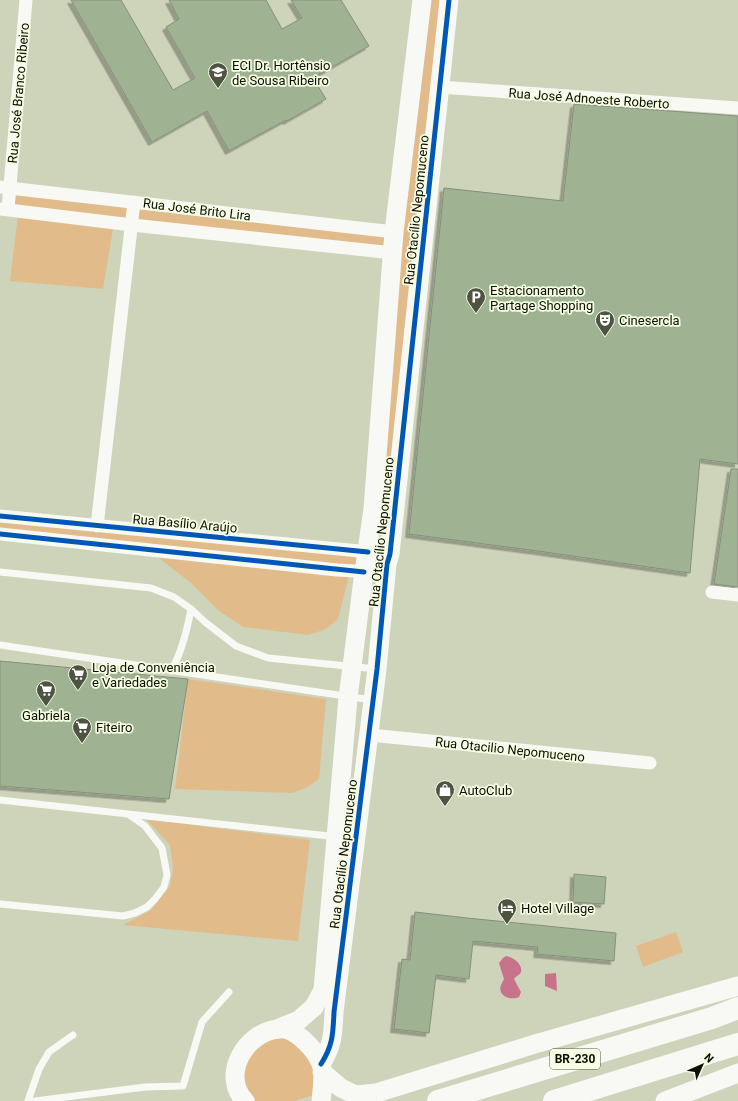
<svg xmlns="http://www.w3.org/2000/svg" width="738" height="1101" viewBox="0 0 738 1101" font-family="Roboto,sans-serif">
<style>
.green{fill:#e2bb8b}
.water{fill:#c7738c}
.building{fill:#9fb393;stroke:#868f7c;filter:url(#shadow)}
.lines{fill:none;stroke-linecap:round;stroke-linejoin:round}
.lane{stroke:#f8f9f5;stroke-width:7}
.street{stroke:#f8f9f5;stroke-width:13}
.secondary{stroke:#f8f9f5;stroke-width:19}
.highway{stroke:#f8f9f5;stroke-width:22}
.cycleway-casing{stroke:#f6fde4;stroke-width:8}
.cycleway{stroke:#0057b8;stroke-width:5}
.labels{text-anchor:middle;stroke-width:3.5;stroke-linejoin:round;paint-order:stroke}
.shield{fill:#f6fde4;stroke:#525645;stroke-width:1}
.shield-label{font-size:12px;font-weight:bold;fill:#0b0f01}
.poi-label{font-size:13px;fill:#0b0f01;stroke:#f6fde4;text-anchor:start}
.street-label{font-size:13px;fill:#0b0f01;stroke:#f6fde4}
</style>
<defs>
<filter id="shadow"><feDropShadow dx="-3.5" dy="3.5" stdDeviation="0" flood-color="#0004"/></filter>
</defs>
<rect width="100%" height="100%" fill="#cdd4ba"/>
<path class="green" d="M428,0h18l-59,536 -13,-2 29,-309z
M14,188l116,18 -1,16 -118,-16z
M139,206l254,30 -1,14 -255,-27z
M18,215l95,14 -10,60 -93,-8z
M0,519l361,36v14l-361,-39z
M155,555l194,21 -11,43 -12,10 -18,6 -65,-8 -24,-16 -28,-28z
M188,679l138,20 -7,80 -13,9 -14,5 -117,-4z
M146,819l164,21 -12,101 -175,-16 28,-15 19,-24 3,-19 -3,-22z
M676,932l7,20 -40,15 -7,-21z
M283,1036l15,5 18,26v27l-21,7h-40l-12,-11 -1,-23 24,-30z"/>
<path class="water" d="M506,956c7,1 17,8 15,16 -1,3 -5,4 -7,7l7,13 -2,5c-8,4 -22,-1 -18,-12 1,-2 2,-4 3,-6l-5,-16 4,-5z
M556,973l1,18 -12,-5v-12z"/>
<path class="building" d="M71,0h50l52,90 22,-12 -29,-51 13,-8 -10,-19h97l16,29 20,-11 -11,-18h50l28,46 -56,32 13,21 -39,22 -1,-1 -57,31 -22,-40 -55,31z
M574,104l164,12v348l-38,-5 -10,114 -145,-21 -136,-18 35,-346 119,13z
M731,469h7v118l-24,-3z
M0,661l188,18 -19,120 -169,-13z
M574,874l32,3 -2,27 -31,-2z
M415,912l52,6 149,15 -2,28 -77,-7 1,-7 -65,-6 -4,38 -33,-4 -7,58 -35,-4 8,-70 8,1z"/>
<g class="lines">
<path class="lane" d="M0,572l151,16 23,9 17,12 14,13 31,24 32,12 109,11
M0,645l372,55
M171,671c11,-19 16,-40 20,-62
M0,800l356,39
M0,904l123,12 12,-3 12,-6 8,-8 9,-12 3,-12 -5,-27 -17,-22 -17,-12
M28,1101l11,-32 10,-17 24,-17
M35,1101l110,-14 38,-1 19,-64 27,-30"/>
<path class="street" d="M440,87l298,21
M0,187l394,45
M0,209l132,16 261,28
M8,209l18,-209
M0,516l390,38
M97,526l37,-324
M0,534l337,36 50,3
M712,592l26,3
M370,735l280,28"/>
<path class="secondary" d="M279,1028l20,-8 15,-13 9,-17 25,-292 16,-126 9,-63 21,-277 28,-232
M321,1064c12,-19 12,-30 13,-52l43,-343 10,-105 3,-10 59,-554
M322,1072l19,16 15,7 20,-2 159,-49 203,-58
M245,1101c-25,-26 1,-70 34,-72 16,-2 37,21 42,35 4,11 1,26 0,37
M665,1101l73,-28"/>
<path class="highway" d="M438,1101l274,-83 26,-10
M554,1101l184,-57"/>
<defs>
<path id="cycleway" d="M0,516l368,36
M0,534l364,38
M321,1064c12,-19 12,-30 13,-52l43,-343 10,-105 3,-10 59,-554"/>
</defs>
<use href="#cycleway" class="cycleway-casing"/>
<use href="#cycleway" class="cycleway"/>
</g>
<defs>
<symbol id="school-pin" viewBox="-11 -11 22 30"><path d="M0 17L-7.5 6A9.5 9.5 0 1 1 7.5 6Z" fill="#4f5442" stroke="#f6fde4"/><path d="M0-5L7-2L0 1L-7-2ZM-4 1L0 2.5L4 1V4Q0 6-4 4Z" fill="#fff"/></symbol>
<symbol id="parking-pin" viewBox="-11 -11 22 30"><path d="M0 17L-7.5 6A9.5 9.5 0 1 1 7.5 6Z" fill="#4f5442" stroke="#f6fde4"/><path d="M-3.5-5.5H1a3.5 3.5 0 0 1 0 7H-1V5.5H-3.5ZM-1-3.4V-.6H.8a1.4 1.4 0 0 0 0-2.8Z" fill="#fff"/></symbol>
<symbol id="theatre-pin" viewBox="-11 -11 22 30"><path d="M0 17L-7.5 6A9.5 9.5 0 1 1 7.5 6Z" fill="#4f5442" stroke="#f6fde4"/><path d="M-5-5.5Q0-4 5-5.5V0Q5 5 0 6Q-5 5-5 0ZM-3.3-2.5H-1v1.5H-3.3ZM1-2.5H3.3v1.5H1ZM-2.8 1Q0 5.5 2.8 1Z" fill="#fff"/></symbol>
<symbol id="supermarket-pin" viewBox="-11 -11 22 30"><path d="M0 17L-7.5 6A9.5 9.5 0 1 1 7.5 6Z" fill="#4f5442" stroke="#f6fde4"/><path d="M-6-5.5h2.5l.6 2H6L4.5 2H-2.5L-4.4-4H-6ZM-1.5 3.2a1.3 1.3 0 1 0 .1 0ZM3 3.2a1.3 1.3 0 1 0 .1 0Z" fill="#fff"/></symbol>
<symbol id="shop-pin" viewBox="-11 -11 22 30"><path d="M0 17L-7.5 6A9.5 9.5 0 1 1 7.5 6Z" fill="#4f5442" stroke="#f6fde4"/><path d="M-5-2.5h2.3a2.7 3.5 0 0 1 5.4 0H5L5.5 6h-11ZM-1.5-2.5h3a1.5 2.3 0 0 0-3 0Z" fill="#fff"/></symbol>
<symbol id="hotel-pin" viewBox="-11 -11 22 30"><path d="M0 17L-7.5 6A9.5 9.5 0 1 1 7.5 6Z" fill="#4f5442" stroke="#f6fde4"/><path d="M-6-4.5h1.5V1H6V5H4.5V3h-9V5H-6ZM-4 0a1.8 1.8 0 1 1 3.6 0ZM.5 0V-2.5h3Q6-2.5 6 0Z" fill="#fff"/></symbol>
</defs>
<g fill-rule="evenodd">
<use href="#school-pin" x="207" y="61" width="22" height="30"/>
<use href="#parking-pin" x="465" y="286" width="22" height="30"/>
<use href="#theatre-pin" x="594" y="309" width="22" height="30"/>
<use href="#supermarket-pin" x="67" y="663" width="22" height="30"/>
<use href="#supermarket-pin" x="35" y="679" width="22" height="30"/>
<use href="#supermarket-pin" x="71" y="716" width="22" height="30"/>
<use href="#shop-pin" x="434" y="779" width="22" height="30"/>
<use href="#hotel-pin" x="496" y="897" width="22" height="30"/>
</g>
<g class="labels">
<rect class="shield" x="550" y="1049" width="50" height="20" rx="3"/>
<g class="shield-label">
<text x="575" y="1063">BR-230</text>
</g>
<g class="poi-label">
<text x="232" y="70">ECI Dr. Hortênsio<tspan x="232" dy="15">de Sousa Ribeiro</tspan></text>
<text x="490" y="295">Estacionamento<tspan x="490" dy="15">Partage Shopping</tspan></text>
<text x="619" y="325">Cinesercla</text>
<text x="92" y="672">Loja de Conveniência<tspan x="92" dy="15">e Variedades</tspan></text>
<text x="46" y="720" text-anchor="middle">Gabriela</text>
<text x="96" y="732">Fiteiro</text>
<text x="459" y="795">AutoClub</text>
<text x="521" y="913">Hotel Village</text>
</g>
<g class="street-label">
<text transform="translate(18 93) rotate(-85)" y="5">Rua José Branco Ribeiro</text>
<text transform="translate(589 98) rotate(4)" y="5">Rua José Adnoeste Roberto</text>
<text transform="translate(197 209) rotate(7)" y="5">Rua José Brito Lira</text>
<text transform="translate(416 210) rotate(-84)" y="5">Rua Otacílio Nepomuceno</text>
<text transform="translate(185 523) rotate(5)" y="5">Rua Basílio Araújo</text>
<text transform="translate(381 532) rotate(-84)" y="5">Rua Otacílio Nepomuceno</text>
<text transform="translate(510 749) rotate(6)" y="5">Rua Otacilio Nepomuceno</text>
<text transform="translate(343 854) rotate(-83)" y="5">Rua Otacílio Nepomuceno</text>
</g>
</g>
<g transform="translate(702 1065) rotate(45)" stroke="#f6fde4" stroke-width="3" paint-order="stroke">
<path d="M0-3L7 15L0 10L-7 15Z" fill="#0b0f01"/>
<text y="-6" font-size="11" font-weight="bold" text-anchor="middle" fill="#0b0f01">N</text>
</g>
</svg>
